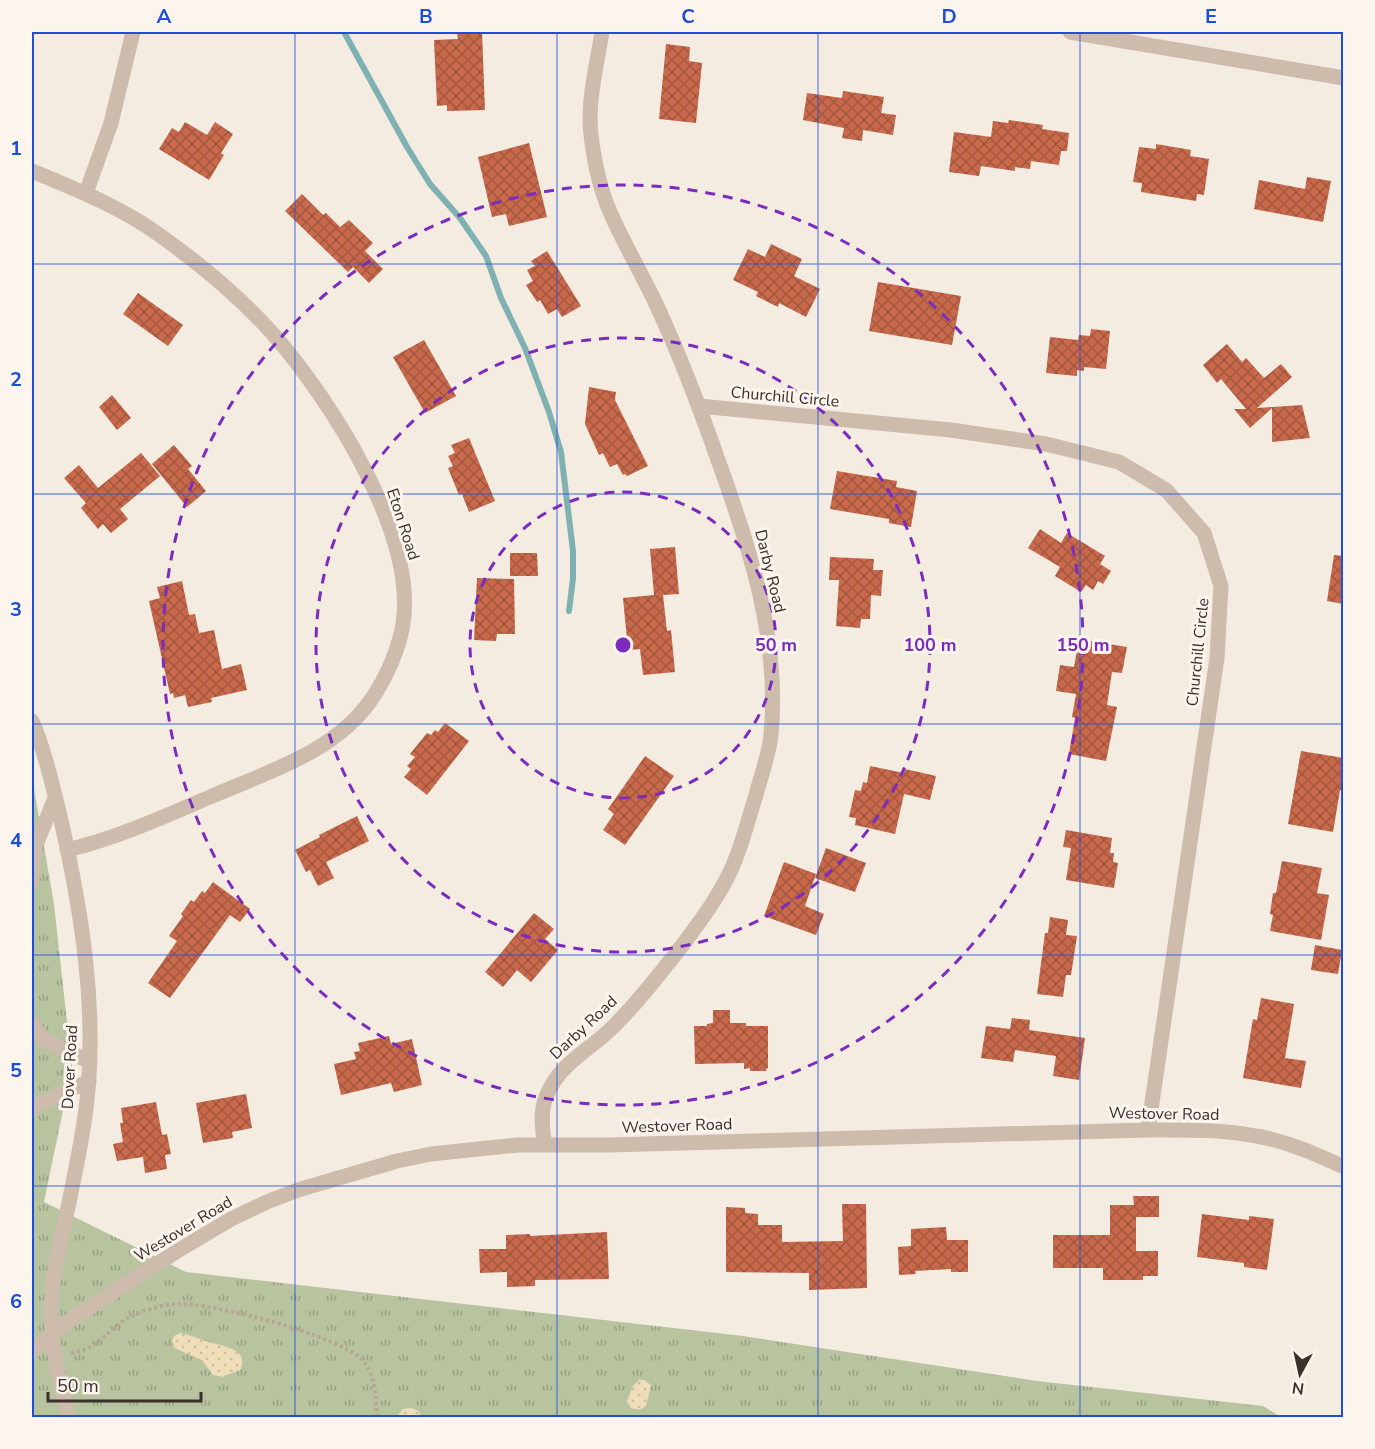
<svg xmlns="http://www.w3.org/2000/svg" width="1375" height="1449" viewBox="0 0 1375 1449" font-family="'Nunito Sans',sans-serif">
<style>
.grass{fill:url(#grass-tufts)}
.sand{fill:url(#sand-dots)}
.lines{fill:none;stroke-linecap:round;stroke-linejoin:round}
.stream{stroke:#7fb0b2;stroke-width:6}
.building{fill:url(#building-cross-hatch)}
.path{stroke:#b9a596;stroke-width:4;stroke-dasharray:3 3;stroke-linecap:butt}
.minor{stroke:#cdbbac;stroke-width:15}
.grid{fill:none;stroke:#1d4ed8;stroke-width:1.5;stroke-opacity:0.55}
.ring{fill:none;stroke:#7b2cbf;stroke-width:3;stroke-dasharray:10 8}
.labels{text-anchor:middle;stroke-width:6;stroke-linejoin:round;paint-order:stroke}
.street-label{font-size:16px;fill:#3b302b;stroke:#fbf5ee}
.centre{fill:#7b2cbf;stroke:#fbf5ee;stroke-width:3}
.ring-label{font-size:18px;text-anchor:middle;font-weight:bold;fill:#7b2cbf;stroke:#fbf5ee;stroke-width:6;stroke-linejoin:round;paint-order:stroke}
.neatline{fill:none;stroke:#1d4ed8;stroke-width:2}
.grid-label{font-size:20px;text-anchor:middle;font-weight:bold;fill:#1d4ed8}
</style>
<defs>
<pattern id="grass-tufts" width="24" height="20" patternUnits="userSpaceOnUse" patternTransform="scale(1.5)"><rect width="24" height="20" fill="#b8c4a0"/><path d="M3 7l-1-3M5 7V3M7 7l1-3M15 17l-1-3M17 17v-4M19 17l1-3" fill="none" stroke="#97a083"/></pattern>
<pattern id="sand-dots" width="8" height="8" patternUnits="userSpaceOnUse" patternTransform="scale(1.5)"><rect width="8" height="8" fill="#efdcb8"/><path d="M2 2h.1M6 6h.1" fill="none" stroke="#cebd9e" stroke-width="1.8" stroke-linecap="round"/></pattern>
<pattern id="building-cross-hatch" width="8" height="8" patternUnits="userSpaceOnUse" patternTransform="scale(1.5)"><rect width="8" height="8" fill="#c8694b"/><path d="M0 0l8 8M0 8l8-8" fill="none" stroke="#a4573f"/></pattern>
</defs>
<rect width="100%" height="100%" fill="#f4ebe1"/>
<path class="grass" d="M32,777l22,127 18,163 -28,135 142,70 557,64 294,45 226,25 18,11h-1249z"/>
<path class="sand" d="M180,1333c11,2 21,7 32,10 14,4 38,7 28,27l-18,7 -9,-2 -11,-15 -28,-12 -2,-7 2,-5z
M639,1380h5l7,5 -5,21 -6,4 -9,-2 -4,-7 6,-15z
M411,1408l8,3 2,6h-25l7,-8z"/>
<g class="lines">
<path class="stream" d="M344,32l63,115 23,37 30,34 26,38 15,42 24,50 24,64 12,40 12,99v27l-4,33"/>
</g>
<path class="building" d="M457,32h25l3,78 -38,1v-6l-10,1 -3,-66 24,-1z
M666,44l24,3 -1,14 13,2 -6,60 -37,-4z
M843,91l41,6 -3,16 15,2 -3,20 -30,-5 -1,11 -20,-3 2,-10 -41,-8 4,-27 35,5z
M1009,120l34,5 -1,4 27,4 -2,18h-6l-2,14 -28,-4 -1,8 -15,-2v4l-34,-5 -2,10 -30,-4 5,-40 37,5 2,-16 15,2z
M185,122l22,13 8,-13 18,12 -12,19 3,2 -15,25 -50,-31 13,-21 7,4z
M529,143l18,74 -38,9 -3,-12 -14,3 -14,-60z
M1156,144l35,6 -1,6 19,3 -5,36 -7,-1 -1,7 -55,-9 1,-9 -9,-1 6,-35 17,2z
M1307,177l24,4 -8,41 -69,-13 5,-29 46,9z
M302,194l21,21 3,-2 14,14 9,-7 24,23 -8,8 18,18 -14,14 -16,-16 -5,5 -63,-61z
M771,244l31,15 -8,17 26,13 -14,28 -27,-14 -1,4 -22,-11 2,-4 -25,-12 15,-31 17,8z
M547,251l34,55 -19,11 -5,-8 -9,5 -8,-14 -3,2 -11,-17 7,-4 -6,-11 8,-4 -4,-5z
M878,282l83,14 -9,49 -83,-14z
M138,293l45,32 -15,21 -45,-32z
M1091,329l19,2 -4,38 -22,-2v4l-7,-1v6l-31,-3 4,-36 28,3 1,-5 11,1z
M424,340l32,56 -31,17 -32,-56z
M1227,344l15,18 4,-4 18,20 17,-14 11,13 -35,31 45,-3 8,33 -38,4v-34l-22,20 -16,-19h12l-25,-30 -4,4 -14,-18z
M589,387l27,5 -1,8 33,66 -21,10 -2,-2 -2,1 -6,-11 -7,3 -7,-14 -4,2 -14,-31z
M112,395l19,23 -14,12 -18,-23z
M469,438l26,63 -26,11 -7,-18 -3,1 -11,-27 5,-2 -5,-10 7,-3 -4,-8z
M174,445l18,21 -4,3 18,22 -19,16 -35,-43z
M141,453l19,23 -40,33 8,10 -17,14 -8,-9 -5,5 -17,-21 5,-5 -22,-25 15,-13 19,23z
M837,471l60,10 -1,6 21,4 -6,36 -22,-4v-4l-59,-10z
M1040,529l21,14 6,-10 38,23 -5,8 11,7 -8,13 -5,-3 -5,9 -7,-5 -5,7 -26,-16 5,-9 -32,-19z
M675,547l4,47 -16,1 4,36 4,-1 4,42 -32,3 -3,-26 -12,1 -5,-52 31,-3 -4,-46z
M510,553h27l1,23h-28z
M1334,555l10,1v48l-17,-3z
M830,557l44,2 -1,11h10l-2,26 -10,-1 -1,24h-9l-1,9 -24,-2 3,-46h-10z
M477,578l37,1 1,55h-18l-1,7 -22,-1z
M182,581l7,34 6,-1 4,19 15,-3 8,39 19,-5 6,26 -36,8 1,4 -24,5 -3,-12 -11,3 -1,-5 -3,1 -21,-93 11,-3 -3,-11z
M1079,639l48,8 -5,26 -10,-1 -5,33 10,2 -11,54 -37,-7 6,-36 -3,-1 4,-23 -20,-3 4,-26 14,2z
M445,723l24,18 -42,54 -23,-18 7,-8 -4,-3 8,-9 -5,-3 17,-21 4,2 4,-5 3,2z
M1301,751l43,7v32h-4l-7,42 -45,-8z
M645,756l29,20 -49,69 -22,-15 11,-16 -6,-5z
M870,766l34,7 1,-4 31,7 -6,24 -26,-6 -9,40 -40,-9 1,-7 -7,-1 6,-27 6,1 2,-9 4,1z
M357,816l12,25 -43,21 8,16 -16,8 -8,-16 -4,2 -11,-22 25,-13 -1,-2z
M1066,830l46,8 -2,15h4l-1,9 5,1 -4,25 -48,-8 5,-32 -8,-1z
M826,848l40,15 -11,29 -40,-14z
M1282,861l40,7 -5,25 12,2 -8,45 -51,-9 3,-16 -3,-1 3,-21h3z
M784,862l32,12 -11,32 19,8 -8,21 -52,-19z
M213,882l37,27 -10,13 -10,-7 -60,83 -22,-15 29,-42 -8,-5 14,-20 -2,-2 10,-14 3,2 8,-11 3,2z
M534,913l20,16 -9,10 13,11 -27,32 -14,-12 -14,17 -18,-15z
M1050,917l18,3 -2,15 11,1 -6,39h-5l-3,22 -26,-3 8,-61h3z
M1315,945l27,5 -4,24 -27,-4z
M1261,998l33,6 -9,54 21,3 -5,27 -58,-10 10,-59 4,1z
M713,1010h17v13h16v3h22v42l-2,1v2h-16v-3l-6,1v-6l-49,1 -1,-38h13v-2l6,-1z
M1012,1018l18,2 -1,10 56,8 -6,42 -26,-4 3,-20 -41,-6 -2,12 -32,-4 5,-32 24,3z
M389,1036l2,8 21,-5 10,46 -28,7 -3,-9 -50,12 -7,-31 22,-5 -2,-7 6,-1 -2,-8z
M246,1094l6,34 -20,4 1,6 -30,5 -7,-40z
M156,1102l6,33 5,-1 4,20 -6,1 2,14 -22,4 -2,-16 -26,4 -4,-17 10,-2 -3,-19h3l-2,-15z
M1133,1196h26v21h-23v34h22v25h-15v4h-40v-12h-50v-33h57v-30h24z
M842,1204h24l1,84 -58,2v-17l-83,-1v-65l19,1v5l13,1v11h24v17l61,-1z
M1202,1214l47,6v-4l25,3 -7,51 -23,-3v-4l-47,-6z
M946,1227l1,13h21v32h-17v-3l-36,2 1,3 -17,1 -1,-28 13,-1v-17z
M607,1232l2,47 -74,1v6l-28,1v-15l-27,1 -1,-24h27v-14l24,-1v2z"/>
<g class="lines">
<path class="path" d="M71,1353c23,-3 32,-16 49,-30 10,-7 22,-12 34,-15 7,-2 15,-4 22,-4 33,-2 167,32 187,57 14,16 12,37 14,57"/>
<path class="minor" d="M1070,32l274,46
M32,171c43,18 87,35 126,63 41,29 81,62 115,100 57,65 144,200 130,290 -4,24 -16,52 -30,73 -36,55 -106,75 -163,100 -47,20 -93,41 -143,53
M86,193l25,-70 22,-91
M699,406l252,24 95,14 73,18 47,28 38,43 17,53 -4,72 -69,472
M32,721c13,30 20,63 28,95 22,96 38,195 26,293 -5,38 -13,75 -21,112 -6,28 -13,56 -14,85 -1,35 9,77 17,112
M32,881l2,-31 21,-52
M32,1024l12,16 46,22
M32,1110l3,-4 54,-25
M545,1145c-3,-16 -5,-33 1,-48 12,-33 44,-47 67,-70 25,-25 46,-52 68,-80 18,-24 37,-49 50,-77 11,-24 17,-50 25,-75 5,-20 13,-40 15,-60 9,-95 -21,-187 -53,-275 -18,-52 -38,-104 -61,-154 -15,-32 -33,-62 -47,-94 -10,-23 -16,-52 -19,-77 -4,-34 6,-70 11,-103
M32,1351l38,-31 109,-70 52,-31 38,-18 32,-12 96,-28 34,-7 87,-9h91l539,-15c36,0 72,-1 108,6 30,5 60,18 88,31"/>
</g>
<path class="grid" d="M295,32v1386M557,32v1386M818,32v1386M1080,32v1386M32,264h1312M32,494h1312M32,724h1312M32,955h1312M32,1186h1312"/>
<g class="ring">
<circle cx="623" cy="645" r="153"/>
<circle cx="623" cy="645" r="307"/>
<circle cx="623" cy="645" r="460"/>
</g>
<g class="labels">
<g class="street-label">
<text transform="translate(785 396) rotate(5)" y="6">Churchill Circle</text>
<text transform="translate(404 524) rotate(72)" y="6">Eton Road</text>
<text transform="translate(771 571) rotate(76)" y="6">Darby Road</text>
<text transform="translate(1197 652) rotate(-84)" y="6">Churchill Circle</text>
<text transform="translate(583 1027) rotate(-43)" y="6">Darby Road</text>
<text transform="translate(69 1067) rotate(-87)" y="6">Dover Road</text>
<text transform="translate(1164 1113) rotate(1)" y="6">Westover Road</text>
<text transform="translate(677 1125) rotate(-2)" y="6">Westover Road</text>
<text transform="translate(183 1228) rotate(-31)" y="6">Westover Road</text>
</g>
</g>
<circle cx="623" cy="645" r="9" class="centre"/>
<g class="ring-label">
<text x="776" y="651">50 m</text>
<text x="930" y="651">100 m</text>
<text x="1083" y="651">150 m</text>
</g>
<rect width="1375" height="1449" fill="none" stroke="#fbf5ee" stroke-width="66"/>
<g transform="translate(1300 1374) rotate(188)" stroke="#fbf5ee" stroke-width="4.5" paint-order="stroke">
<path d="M0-4.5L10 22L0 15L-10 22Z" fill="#3b302b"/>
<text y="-9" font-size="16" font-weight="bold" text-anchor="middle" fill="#3b302b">N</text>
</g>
<path d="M48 1392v9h153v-9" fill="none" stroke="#3b302b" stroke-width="3"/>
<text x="57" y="1392" font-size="18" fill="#3b302b" stroke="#fbf5ee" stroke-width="4.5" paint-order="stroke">50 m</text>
<rect x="33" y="33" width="1309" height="1383" class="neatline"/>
<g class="grid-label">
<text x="164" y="23">A</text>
<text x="426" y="23">B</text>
<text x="688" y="23">C</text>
<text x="949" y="23">D</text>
<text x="1211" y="23">E</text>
<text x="16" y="155">1</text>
<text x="16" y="386">2</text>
<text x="16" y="616">3</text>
<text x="16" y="847">4</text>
<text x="16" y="1077">5</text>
<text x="16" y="1308">6</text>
</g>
</svg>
